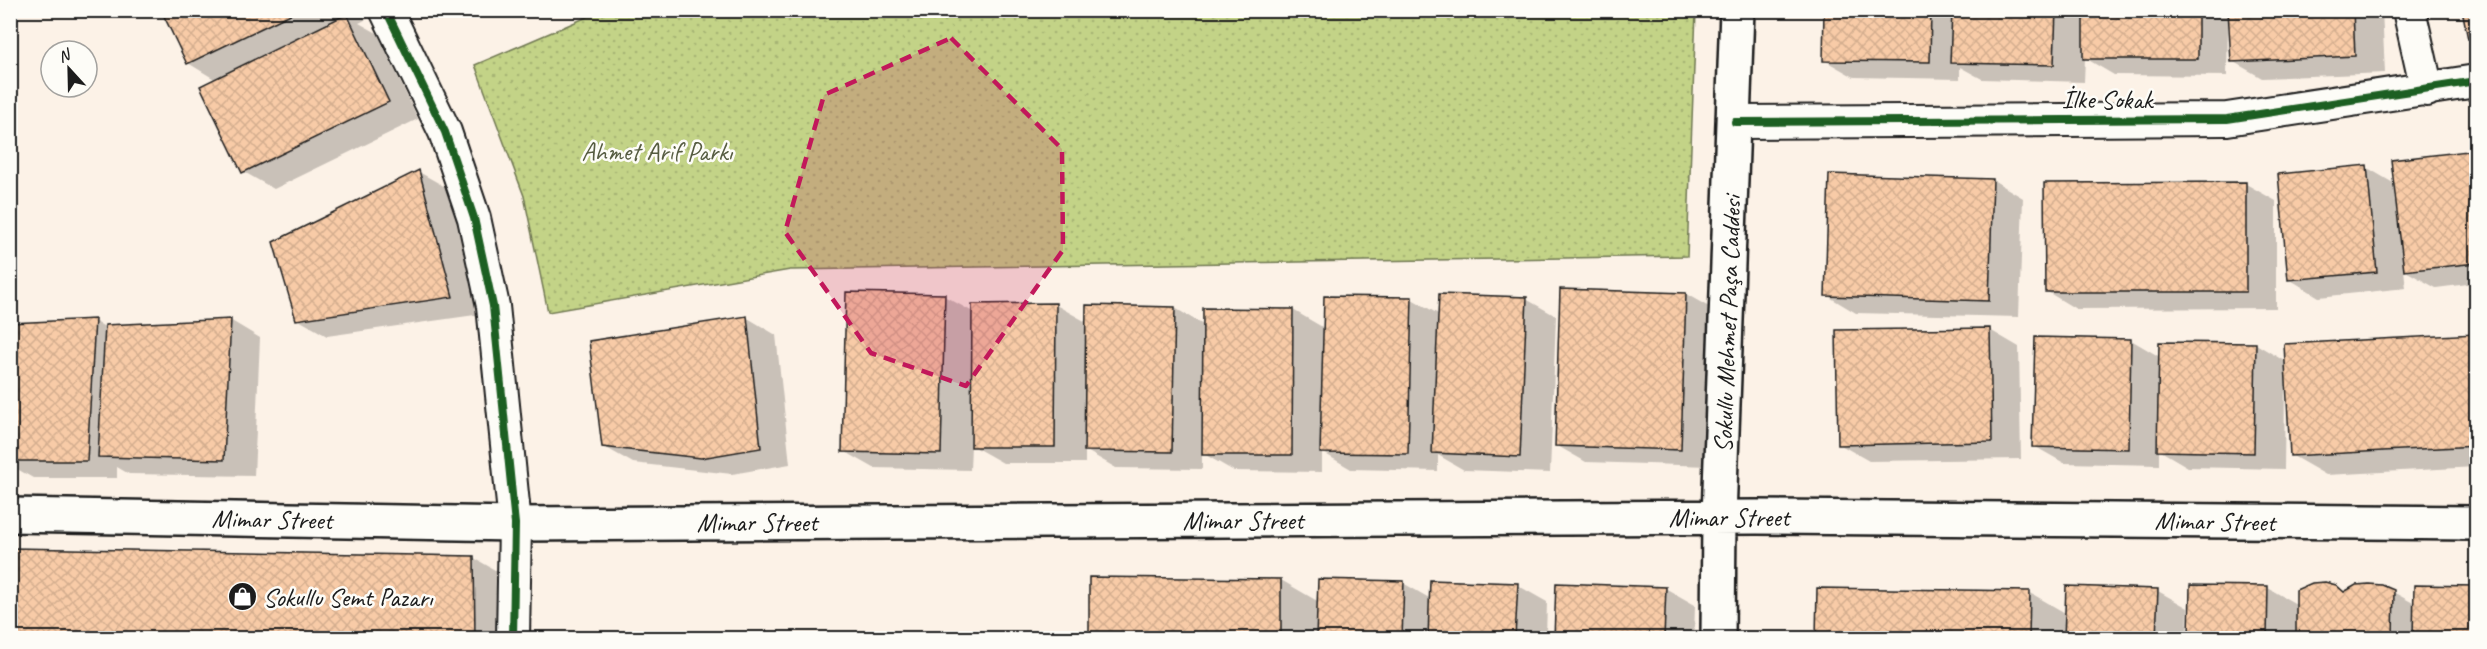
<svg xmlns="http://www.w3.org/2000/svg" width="2487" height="649" viewBox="0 0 2487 649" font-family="Caveat,sans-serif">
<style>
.green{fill:url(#green-dots);stroke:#707852;stroke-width:1.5}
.shadow{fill:#0003}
.building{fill:url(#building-cross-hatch);stroke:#1c1c1c;stroke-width:1.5}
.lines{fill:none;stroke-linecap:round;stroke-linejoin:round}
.street-casing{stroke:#1c1c1c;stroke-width:36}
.secondary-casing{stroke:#1c1c1c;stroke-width:38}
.street{stroke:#fdfcf7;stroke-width:32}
.secondary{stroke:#fdfcf7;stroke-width:33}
.cycleway-casing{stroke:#fdfcf7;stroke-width:11}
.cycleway{stroke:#1b5e20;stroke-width:8}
.marked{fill:#c2185b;fill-opacity:0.2;stroke:#c2185b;stroke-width:4.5;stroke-dasharray:12 8;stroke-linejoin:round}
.labels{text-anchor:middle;stroke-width:5;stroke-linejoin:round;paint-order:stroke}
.street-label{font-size:26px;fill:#1c1c1c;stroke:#fdfcf7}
.park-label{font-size:26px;fill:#565c41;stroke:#fdfcf7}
.poi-label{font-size:26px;fill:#1c1c1c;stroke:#fdfcf7;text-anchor:start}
</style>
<defs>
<pattern id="green-dots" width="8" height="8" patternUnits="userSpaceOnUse" patternTransform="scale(1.5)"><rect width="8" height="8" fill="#c3d387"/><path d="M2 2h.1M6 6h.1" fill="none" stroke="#a7b574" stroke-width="1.8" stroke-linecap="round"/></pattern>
<pattern id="building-cross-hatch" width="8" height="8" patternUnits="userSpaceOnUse" patternTransform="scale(1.5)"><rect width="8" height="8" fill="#f8cba7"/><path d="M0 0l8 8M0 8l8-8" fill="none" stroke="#d4ae8f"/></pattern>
</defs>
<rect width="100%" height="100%" fill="#fcf2e7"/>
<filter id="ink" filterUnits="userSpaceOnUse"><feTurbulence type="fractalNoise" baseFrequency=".0167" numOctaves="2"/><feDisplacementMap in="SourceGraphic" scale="12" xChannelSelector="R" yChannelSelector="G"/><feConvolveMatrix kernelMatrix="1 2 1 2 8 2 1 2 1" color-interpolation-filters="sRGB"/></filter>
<g filter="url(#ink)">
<path class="green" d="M601,11h1095l-9,245 -897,14 -242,42 -24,-116 -49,-131z"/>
<path class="shadow" d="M163,10h208l2,6 -14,7 18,10 41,86 -144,70 -30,-17 -28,-92 -28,-17z
M1825,10h557l3,63 -123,5 -30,-17 -2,-36h-2l-1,51 -113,-1 -29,-17 -1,24 -102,-3 -22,-12v12l-106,-2 -30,-17z
M2463,10h13v32l-6,-4z
M2476,152v131l-40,5 -32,-18 2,18 -87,9 -30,-18 77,-112 29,17 -2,-22z
M419,172l30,17 33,125 -155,22 -30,-17z
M1993,180l30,18 -4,119 -163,-4 -30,-18z
M2246,184l30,17v107l-200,1 -30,-18z
M1686,294l30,17 -6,155 -124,-4 -30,-17z
M944,296l29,16 83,-7 32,18 87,-15 30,18 88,-16 31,18 88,-29 28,16 86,-16 30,17 -6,157 -86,-3 -26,-15v16l-87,-2 -29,-17v20l-88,-1 -32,-18v16l-86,-1 -31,-18v13h-82l-32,-18 -1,25 -96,-2 -30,-17z
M746,317l30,18 14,129 -58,10 -99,-11 -30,-17z
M230,320l30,18 -6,138 -125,-2 -12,-7v11h-84l-23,-13v-141l84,-3 13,7z
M1990,330l29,17 2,112 -152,2 -30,-17z
M2476,336v131l-150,8 -35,-20 -3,-69h-3l-1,83 -96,-2 -29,-17v15l-95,-2 -30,-17 2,-108 95,2 29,17 96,-13 30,18v-16z
M10,550l464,8 35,20v60h-499z
M1091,579l190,1 38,22 84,-19 28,16 86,-14 30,17 -1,36h-456z
M1558,585l107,3 30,17 -1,33h-139z
M2192,586l76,2 30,17 37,-18 10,6 48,-1 22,12v-17h61v51h-285z
M2068,588l90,3 30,17 -1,30h-369l1,-48 210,2 38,22z"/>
<path class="building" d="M161,10h138l-112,54z
M161,10h138l-112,54z
M1824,10h107l-1,52 -107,-1z
M1952,10h104l-2,55 -104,-2z
M2083,10h115v49h-115z
M2228,10h125l2,46 -124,6z
M2462,10h14v27l-8,2z
M347,14l42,88 -147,71 -42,-87z
M2476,150v113l-72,8 -13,-111z
M2367,165l10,107 -89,8 -10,-106z
M419,170l34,127 -157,23 -23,-78z
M1829,174l164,5 -4,122 -164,-5z
M2246,182v110h-201l-1,-109z
M1560,289l126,4 -5,157 -126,-4z
M846,292l99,2 -4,160 -99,-2z
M1439,294l88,3 -7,160 -88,-4z
M1324,296l88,1 -4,157 -88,-1z
M1056,303l-1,144h-84l1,-143z
M1086,305l89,2 -3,145 -88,-1z
M1203,308l90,1 -1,146h-90z
M747,316l14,132 -60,10 -99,-11 -13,-106z
M95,319l-8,142h-77v-138z
M231,319l-7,141 -126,-3 7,-132z
M1990,328l2,114 -154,3 -2,-115z
M2476,334v112l-186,10 -6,-112z
M2035,337l96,2 -2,110 -97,-2z
M2159,342l97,1 -2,110 -97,-2z
M10,548l464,8 1,82h-465z
M1089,577l192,2v59h-192z
M1318,579l86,2 -2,57h-86z
M1430,580l88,3 -3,55h-87z
M2325,582l11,3 8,7 12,-7 13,-1 13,1 12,5 -1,48h-97v-48l16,-7z
M1556,583l110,4 -2,51h-110z
M2190,585l78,1 -1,52h-78z
M2414,585l62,1v52h-63z
M2066,586l92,3 -2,49h-92z
M1817,588l213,3 -1,47h-213z"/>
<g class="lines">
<defs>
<path id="street" d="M386,10l59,122 29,86 19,88 22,218 -2,114
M2409,10l18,80
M1735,122l492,-3 249,-38"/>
<path id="secondary" d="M10,515l505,9 1242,-7 719,6
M1718,638l1,-121 18,-507"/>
</defs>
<use href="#street" class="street-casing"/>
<use href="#secondary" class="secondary-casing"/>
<use href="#street" class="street"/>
<use href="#secondary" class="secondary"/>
<defs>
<path id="cycleway" d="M386,10l59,122 29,86 19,88 22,218 -2,114
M1735,122l492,-3 249,-38"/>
</defs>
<use href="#cycleway" class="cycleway-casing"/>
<use href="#cycleway" class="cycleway"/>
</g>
</g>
<path class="marked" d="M951,38l111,111 1,101 -97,136 -95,-33 -86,-121 39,-137z"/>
<defs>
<symbol id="shop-disc" viewBox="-11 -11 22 22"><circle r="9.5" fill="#1c1c1c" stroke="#fdfcf7"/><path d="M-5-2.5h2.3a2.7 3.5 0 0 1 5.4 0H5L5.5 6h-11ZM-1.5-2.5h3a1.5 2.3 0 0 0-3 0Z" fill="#fff"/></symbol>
</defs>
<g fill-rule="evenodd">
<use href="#shop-disc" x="226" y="580" width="33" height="33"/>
</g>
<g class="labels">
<g class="street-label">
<text x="2107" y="108">İlke Sokak</text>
<text transform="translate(1727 324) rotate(-88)" y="9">Sokullu Mehmet Paşa Caddesi</text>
<text x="1729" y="526">Mimar Street</text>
<text transform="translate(272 519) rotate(1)" y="9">Mimar Street</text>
<text x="1243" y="529">Mimar Street</text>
<text transform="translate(2215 521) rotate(1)" y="9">Mimar Street</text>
<text x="757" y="531">Mimar Street</text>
</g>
<g class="park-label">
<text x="657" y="160">Ahmet Arif Parkı</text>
</g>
<g class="poi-label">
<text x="263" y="606">Sokullu Semt Pazarı</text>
</g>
</g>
<rect width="2487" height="649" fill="none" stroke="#fdfcf7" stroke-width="36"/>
<rect x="18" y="18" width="2451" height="613" fill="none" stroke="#1c1c1c" stroke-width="2" filter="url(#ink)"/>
<g transform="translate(69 69) rotate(338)"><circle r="28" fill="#fdfcf7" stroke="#a3a29f" stroke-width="1.5"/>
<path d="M0-4.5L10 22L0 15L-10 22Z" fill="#1c1c1c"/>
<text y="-9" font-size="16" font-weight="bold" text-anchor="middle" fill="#1c1c1c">N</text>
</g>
</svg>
